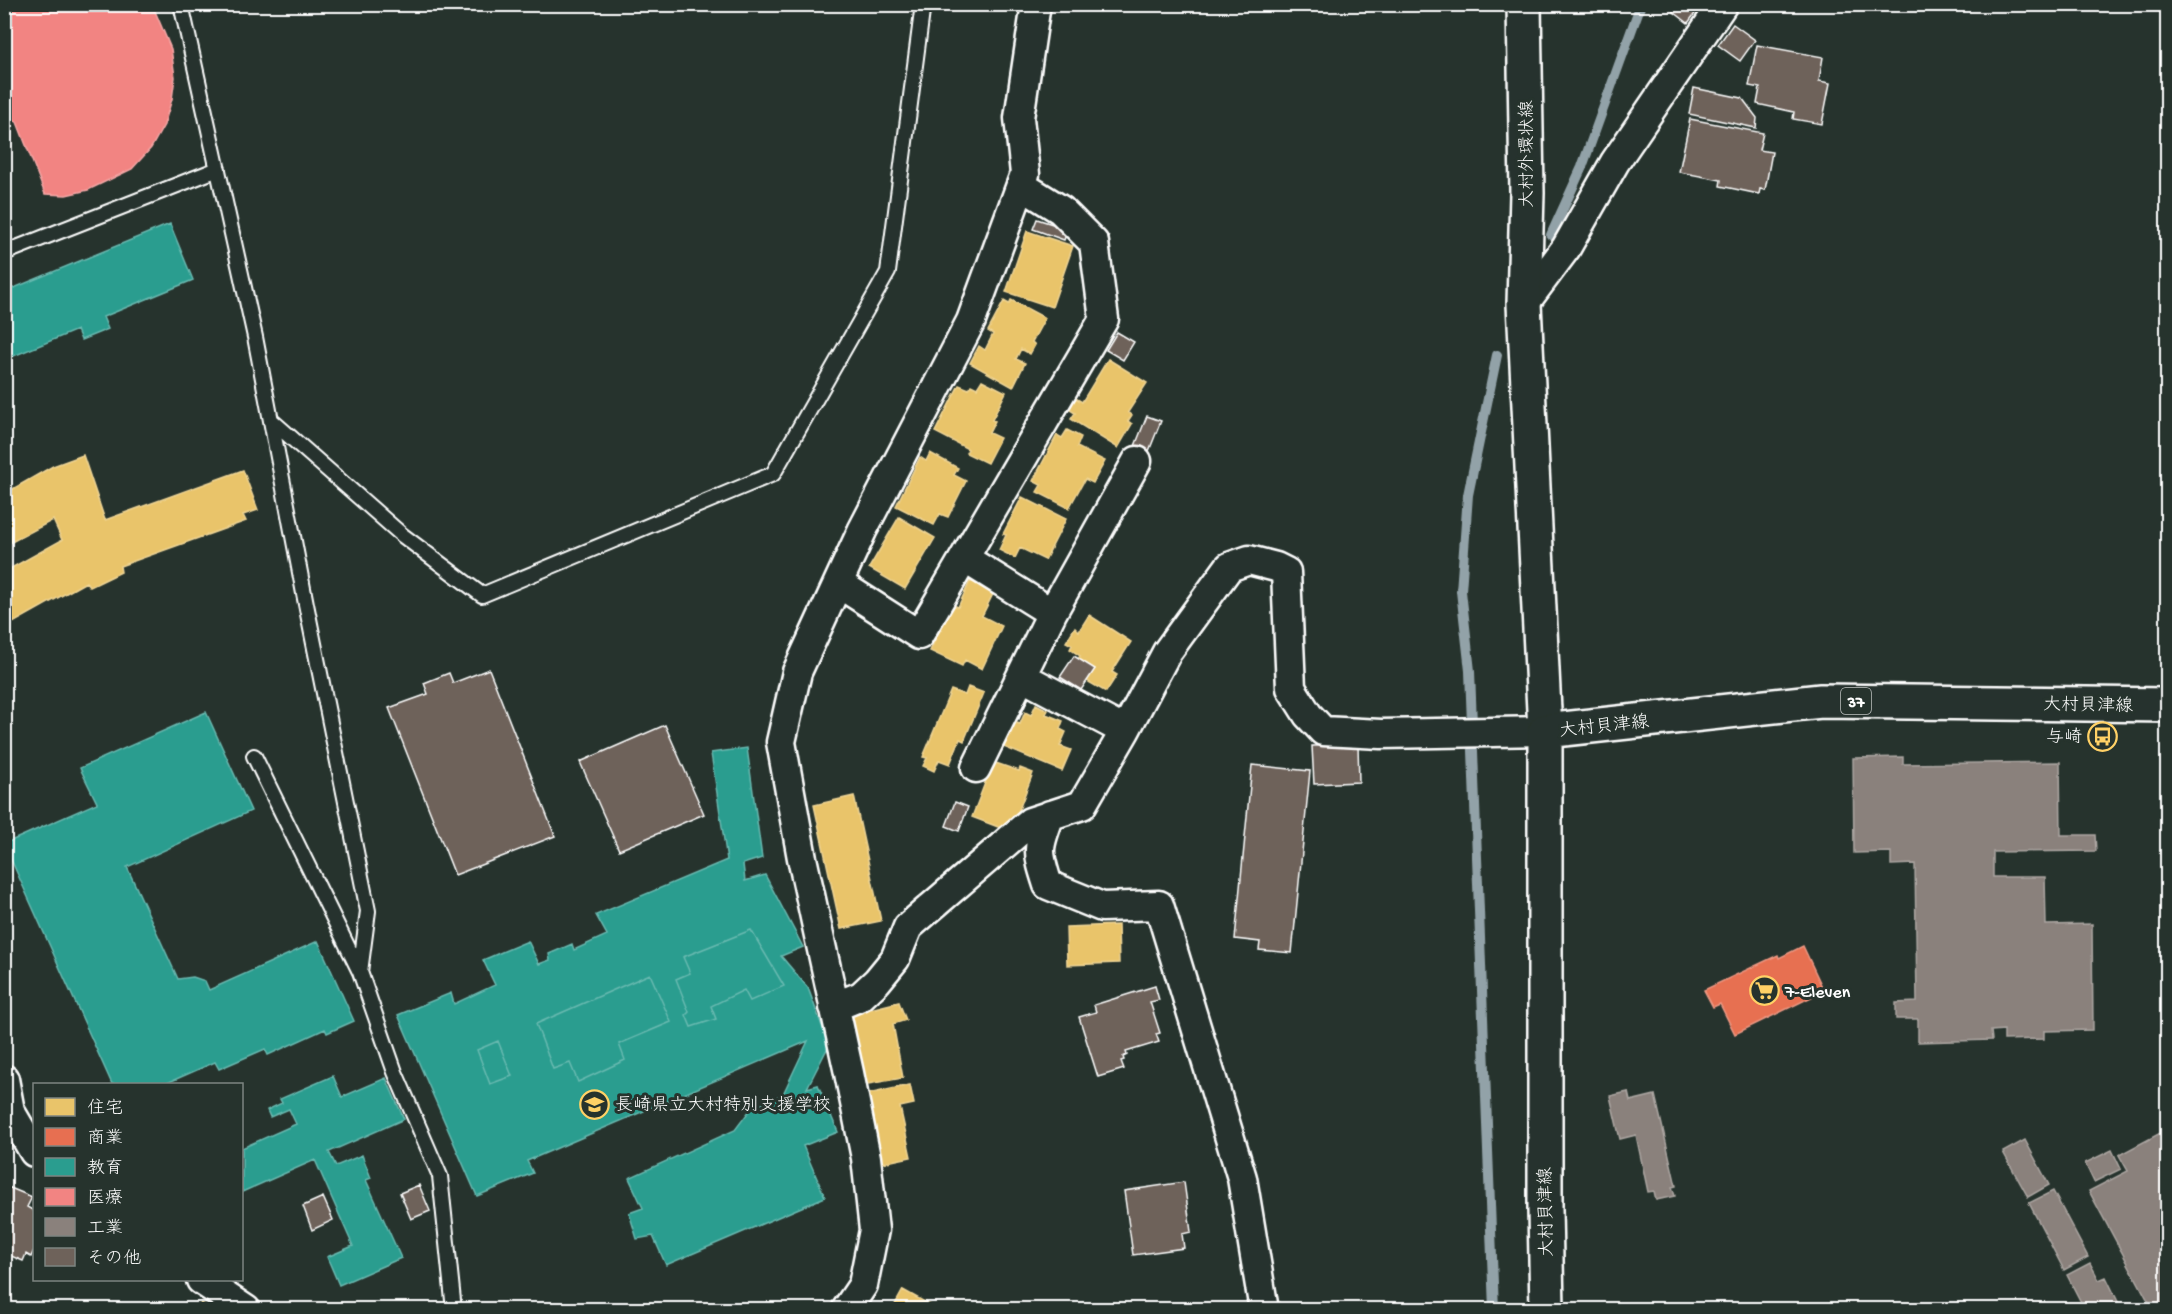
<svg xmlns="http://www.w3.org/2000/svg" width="2172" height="1314" viewBox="0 0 2172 1314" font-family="'Gochi Hand','Klee One',sans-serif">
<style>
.homes{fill:#e9c46a;stroke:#f0d697;stroke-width:1.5}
.shops{fill:#e76f51;stroke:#ee9a85;stroke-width:1.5}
.schools{fill:#2a9d8f;stroke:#6abab1;stroke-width:1.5;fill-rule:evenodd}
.health{fill:#f28482;stroke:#f6a9a8;stroke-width:1.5}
.industry{fill:#8a817c;stroke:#ada7a3;stroke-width:1.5}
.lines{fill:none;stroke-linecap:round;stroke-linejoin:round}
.stream{stroke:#92a2a8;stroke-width:10}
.building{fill:#6e625a;stroke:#fff;stroke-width:1.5}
.lane-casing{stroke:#fff;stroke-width:18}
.street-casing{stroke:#fff;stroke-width:33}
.secondary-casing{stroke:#fff;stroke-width:38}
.primary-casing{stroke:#fff;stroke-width:38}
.lane{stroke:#26332d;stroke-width:14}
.street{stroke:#26332d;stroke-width:28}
.secondary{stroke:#26332d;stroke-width:33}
.primary{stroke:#26332d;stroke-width:33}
.labels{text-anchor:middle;stroke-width:6;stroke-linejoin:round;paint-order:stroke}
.shield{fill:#26332d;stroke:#bec2c0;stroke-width:1.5}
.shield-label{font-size:16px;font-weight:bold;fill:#fff}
.street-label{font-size:18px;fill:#fff;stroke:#26332d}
.poi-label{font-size:18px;fill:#fff;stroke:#26332d;text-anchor:start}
</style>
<rect width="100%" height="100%" fill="#26332d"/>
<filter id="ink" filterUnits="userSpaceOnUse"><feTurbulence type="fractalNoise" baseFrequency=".0167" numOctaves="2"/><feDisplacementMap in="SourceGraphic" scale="12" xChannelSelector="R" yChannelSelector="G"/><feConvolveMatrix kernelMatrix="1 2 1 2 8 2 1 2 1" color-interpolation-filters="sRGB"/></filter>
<g filter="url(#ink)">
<path class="homes" d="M1027,231l46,15 -21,61 -46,-15z
M1011,300l34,18 -13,24 3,3 -5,9 -9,-5 -5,10 9,4 -12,24 -43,-24 9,-17 6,4 8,-16 -5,-3 16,-30 5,3z
M1108,359l39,24 -19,29 4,3 -4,6 4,3 -14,24 -47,-29 4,-6 -8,-5 7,-11 8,5z
M982,380l24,12 -14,28 3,1 -6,12 11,5 -13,25 -21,-10 2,-4 -33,-17 24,-47 10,4 2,-4 6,3z
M1067,430l14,7 -4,10 28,14 -12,22 -8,-4 -16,29 -32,-16 4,-7 -8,-4 24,-46 5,3z
M930,453l28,15 -4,7 12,6 -18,36 -8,-3 -6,11 -38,-19 24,-49 6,4z
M83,455l22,65 138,-50 15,40 -15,5 3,6 -126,45 1,6 -31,15 -4,-5 -82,46v-56l58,-32 -9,-20 -49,26v-52l49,-28z
M1022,497l44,22 -21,41 -25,-12 -5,10 -16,-8 7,-15 -3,-1z
M899,517l36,21 -30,51 -36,-21z
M970,581l24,11 -12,24 20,10 -20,43 -17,-9 -3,6 -32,-15 21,-47 7,3z
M1089,615l42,27 -19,30 5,3 -11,17 -19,-11 8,-12 -17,-10 2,-3 -10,-7 2,-4 -6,-3 9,-15 4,4z
M968,687l16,6 -20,48 -4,-2 -10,25 -11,-4 -5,11 -11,-5 4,-8 -4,-1 28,-67 14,5z
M1036,704l12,6 -2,4 17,7 -3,8 6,3 -6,14 11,4 -9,21 -58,-24 10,-25 6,2 5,-12 6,3z
M993,762l26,9 1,-3 13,5 -18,47 -5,-2 -4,12 -34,-13z
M854,796l27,125 -40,8 -27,-124z
M1118,925l1,38 -52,2 -1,-38z
M899,1002l7,18 -13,4 10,54 -40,7 -13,-71z
M910,1085l4,19 -14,3 11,50 -34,7 -14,-69z
M903,1290l36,20h-47z
M201,1303l12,7h-16z"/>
<path class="shops" d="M1803,946l21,45 -89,43 -15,-30 -7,3 -9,-17 74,-35 1,3z"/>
<path class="schools" d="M170,224l23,56 -90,37 5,12 -27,11 -4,-10 -73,30v-68z
M206,712l45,99 -124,56 51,112 15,-2 12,4 4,9 109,-49 36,80 -27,12 -2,-4 -57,26 -3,-6 -46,20 -4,-7 -50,22h-53l-108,-240 93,-41 -17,-35z
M747,748l15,110 -19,6 2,17 20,-6 38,72 -22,9 27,32 21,57 -22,43 11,-3 20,47 -35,14 22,51 -159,68 -13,-29 -16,3 -8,-26 14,-5 -14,-30 106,-48 15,-20 33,-16 25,-53 -281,120 6,12 -56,23 -79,-181 53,-22 3,11 41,-19 -12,-25 45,-19 11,23 11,-4 -1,-6 23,-10 2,6 33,-15 -11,-20 131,-55 -16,-107zM498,1041l14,35 -22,8 -13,-34z
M747,748l15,110 -19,6 2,17 20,-6 38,72 -22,9 27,32 21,57 -22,43 11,-3 20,47 -35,14 22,51 -159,68 -13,-29 -16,3 -8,-26 14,-5 -14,-30 106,-48 15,-20 33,-16 25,-53 -281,120 6,12 -56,23 -79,-181 53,-22 3,11 41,-19 -12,-25 45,-19 11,23 11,-4 -1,-6 23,-10 2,6 33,-15 -11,-20 131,-55 -16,-107zM751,930l33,56 -34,15 -6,-11 -33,16 5,13 -25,8 -5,-12 3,-3 -13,-33 14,-6 -7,-16zM650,974l21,48 -52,22 6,16 -47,22 -8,-19 -17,6 -17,-45z
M747,748l15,110 -19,6 2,17 20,-6 38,72 -22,9 27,32 21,57 -22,43 11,-3 20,47 -35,14 22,51 -159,68 -13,-29 -16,3 -8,-26 14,-5 -14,-30 106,-48 15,-20 33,-16 25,-53 -281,120 6,12 -56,23 -79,-181 53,-22 3,11 41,-19 -12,-25 45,-19 11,23 11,-4 -1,-6 23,-10 2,6 33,-15 -11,-20 131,-55 -16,-107zM751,930l33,56 -34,15 -6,-11 -33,16 5,13 -25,8 -5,-12 3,-3 -13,-33 14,-6 -7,-16zM650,974l21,48 -52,22 6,16 -47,22 -8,-19 -17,6 -17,-45zM498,1041l14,35 -22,8 -13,-34z
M333,1076l9,21 44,-19 18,41 -75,33 7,14 26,-11 9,23 -5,2 35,78 -62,27 -12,-28 26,-11 -38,-86 -73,32v-44l54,-24 -7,-15 -19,8 -3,-7 15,-7 -2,-4z"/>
<path class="health" d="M4,4h148l19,45 4,28 -3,22 -8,26 -13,23 -19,21 -44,21 -22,5 -21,-1 -28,-72 -13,-8z"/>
<path class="industry" d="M1903,757v7l157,-2 1,73h34l1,16 -103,1v25h52l1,48 46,-1 1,106 -49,1v8l-40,1v-10l-13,1 1,9 -74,2v-23h-22v-16l21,-1 -2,-138 -24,1v-13l-37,1 -1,-95z
M1628,1092l2,9 25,-6 21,91 -4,1 3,9 -19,4 -2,-9 -6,1 -12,-57 -16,4 -10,-43z
M2168,1129v181h-15l-64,-119 39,-20 -9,-16z
M2025,1140l24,45 -21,12 -25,-45z
M2112,1150l9,19 -27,13 -9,-19z
M2053,1191l35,66 -24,13 -35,-67z
M2090,1263l9,17 7,-3 16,33h-37l-18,-35z"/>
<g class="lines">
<path class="stream" d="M1551,235l31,-68 59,-163
M1494,1310l-24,-639 -9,-80 7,-96 29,-140"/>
</g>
<path class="building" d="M1671,4h31l-14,19 -18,-14z
M1733,24l22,16 -15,21 -22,-16z
M1757,45l66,12 -4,24 11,2 -8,41 -29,-5 1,-7 -37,-8 3,-16 -11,-2z
M1694,88l48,10 15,20 -1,10 -67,-14z
M1690,119l73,14 -4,17 13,2 -7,38 -5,-1 -1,5 -39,-8 1,-6 -42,-8z
M1037,219l31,10 -4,11 -31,-11z
M1117,332l17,10 -11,18 -17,-10z
M1147,416l14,5 -12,30 -14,-5z
M1074,656l21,13 -14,21 -21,-13z
M489,669l66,167 -100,39 -66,-167 39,-14 -4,-11 25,-10 4,10z
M1021,692l9,3 -11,24 -8,-4z
M665,725l39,89 -85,36 -39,-88z
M1358,745l1,37 -45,2 -2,-38z
M1252,765l58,6 -18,182 -33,-3 1,-8 -25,-3z
M955,802l13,5 -9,24 -13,-5z
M1155,986l4,14 -9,2 10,31 -4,1 3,8 -33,10 1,3 -4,2 1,3 -3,1 3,8 -26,8 -19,-60 17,-5 -2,-7z
M1184,1182l7,50 -9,2 2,14 -51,7 -9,-64z
M419,1185l11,26 -19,8 -11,-26z
M8,1187l24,10 -5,10 7,4v39l-3,7 -5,-3 -3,7 -19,-8v-57z
M323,1197l10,23 -21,10 -9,-24z"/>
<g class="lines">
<defs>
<path id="lane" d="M181,4l74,333 51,267 62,307 -8,61 35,100 45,104 14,134
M4,253l214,-84
M271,420l131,115 80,60 291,-121 115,-202 35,-268
M254,756l106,216"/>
<path id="street" d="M1524,304l42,-56 49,-86 108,-158
M964,558l88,55 85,-152
M838,583l81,52 185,-316 -10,-76 -33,-33 -40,-25
M1021,676l104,55 42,-79 62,-85 20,-7 27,7 10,5 5,116 17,27 15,16 58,3 164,-3
M976,768l76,-155
M1050,815c-13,34 -13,36 -2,70l54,22 57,-2 83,273 22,132
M834,1007l27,-11 16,-15 18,-22 13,-32 122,-105 52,-17 43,-74
M4,1079l6,32 24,41
M201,1280l45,30
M846,1310l17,-25 11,-55 -8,-72 -17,-85 -47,-215 -21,-116 16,-70 65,-141 109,-210 54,-147 -6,-56 17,-114"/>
<path id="secondary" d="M1524,4l3,189 -3,111 21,427"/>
<path id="primary" d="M1547,1310l-2,-101v-478l276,-30 347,4"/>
</defs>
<use href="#lane" class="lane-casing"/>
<use href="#street" class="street-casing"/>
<use href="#secondary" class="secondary-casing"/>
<use href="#primary" class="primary-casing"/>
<use href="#lane" class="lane"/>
<use href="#street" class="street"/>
<use href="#secondary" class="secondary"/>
<use href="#primary" class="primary"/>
</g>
</g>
<defs>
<symbol id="bus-ring" viewBox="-11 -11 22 22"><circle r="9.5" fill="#26332d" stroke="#ffd166" stroke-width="1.5"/><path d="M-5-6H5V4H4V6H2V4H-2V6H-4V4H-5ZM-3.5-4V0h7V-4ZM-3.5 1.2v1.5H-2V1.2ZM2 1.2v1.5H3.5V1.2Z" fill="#ffd166"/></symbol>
<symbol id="supermarket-ring" viewBox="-11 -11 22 22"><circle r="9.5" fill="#26332d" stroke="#ffd166" stroke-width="1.5"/><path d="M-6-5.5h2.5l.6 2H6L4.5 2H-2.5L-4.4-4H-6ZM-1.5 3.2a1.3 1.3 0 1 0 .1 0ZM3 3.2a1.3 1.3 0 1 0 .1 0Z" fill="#ffd166"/></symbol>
<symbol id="school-ring" viewBox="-11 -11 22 22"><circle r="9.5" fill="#26332d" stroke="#ffd166" stroke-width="1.5"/><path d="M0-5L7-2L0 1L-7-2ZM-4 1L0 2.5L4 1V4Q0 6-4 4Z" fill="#ffd166"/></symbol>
</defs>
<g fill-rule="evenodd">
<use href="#bus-ring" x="2086" y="720" width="33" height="33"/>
<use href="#supermarket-ring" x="1748" y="974" width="33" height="33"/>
<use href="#school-ring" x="578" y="1088" width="33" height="33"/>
</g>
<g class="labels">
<rect class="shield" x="1841" y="688" width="30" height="26" rx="4.5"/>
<g class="shield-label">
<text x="1856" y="707">37</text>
</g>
<g class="street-label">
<text transform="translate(1526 154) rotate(-90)" y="6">大村外環状線</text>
<text transform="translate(2088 704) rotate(1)" y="6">大村貝津線</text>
<text transform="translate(1604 725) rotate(-6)" y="6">大村貝津線</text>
<text transform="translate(1545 1212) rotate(-91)" y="6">大村貝津線</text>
</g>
<g class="poi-label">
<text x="2082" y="742" text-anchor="end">与崎</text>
<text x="1785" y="997">7-Eleven</text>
<text x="615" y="1110">長崎県立大村特別支援学校</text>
</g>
</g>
<rect width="2172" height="1314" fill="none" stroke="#26332d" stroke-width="24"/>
<rect x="12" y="12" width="2148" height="1290" fill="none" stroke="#fff" stroke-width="2" filter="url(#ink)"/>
<rect x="33" y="1083" width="210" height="198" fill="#26332d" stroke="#7d8581" stroke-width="1.5"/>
<rect x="45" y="1098" width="30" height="18" fill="#e9c46a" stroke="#7d8581" stroke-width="1.5"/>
<text x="87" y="1113" font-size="18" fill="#ffffff">住宅</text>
<rect x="45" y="1128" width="30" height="18" fill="#e76f51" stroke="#7d8581" stroke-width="1.5"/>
<text x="87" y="1143" font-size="18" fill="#ffffff">商業</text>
<rect x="45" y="1158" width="30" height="18" fill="#2a9d8f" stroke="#7d8581" stroke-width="1.5"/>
<text x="87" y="1173" font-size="18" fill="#ffffff">教育</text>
<rect x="45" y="1188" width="30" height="18" fill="#f28482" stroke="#7d8581" stroke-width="1.5"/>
<text x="87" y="1203" font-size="18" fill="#ffffff">医療</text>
<rect x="45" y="1218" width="30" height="18" fill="#8a817c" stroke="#7d8581" stroke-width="1.5"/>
<text x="87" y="1233" font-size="18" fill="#ffffff">工業</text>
<rect x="45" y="1248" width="30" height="18" fill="#6e625a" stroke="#7d8581" stroke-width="1.5"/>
<text x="87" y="1263" font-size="18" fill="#ffffff">その他</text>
</svg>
